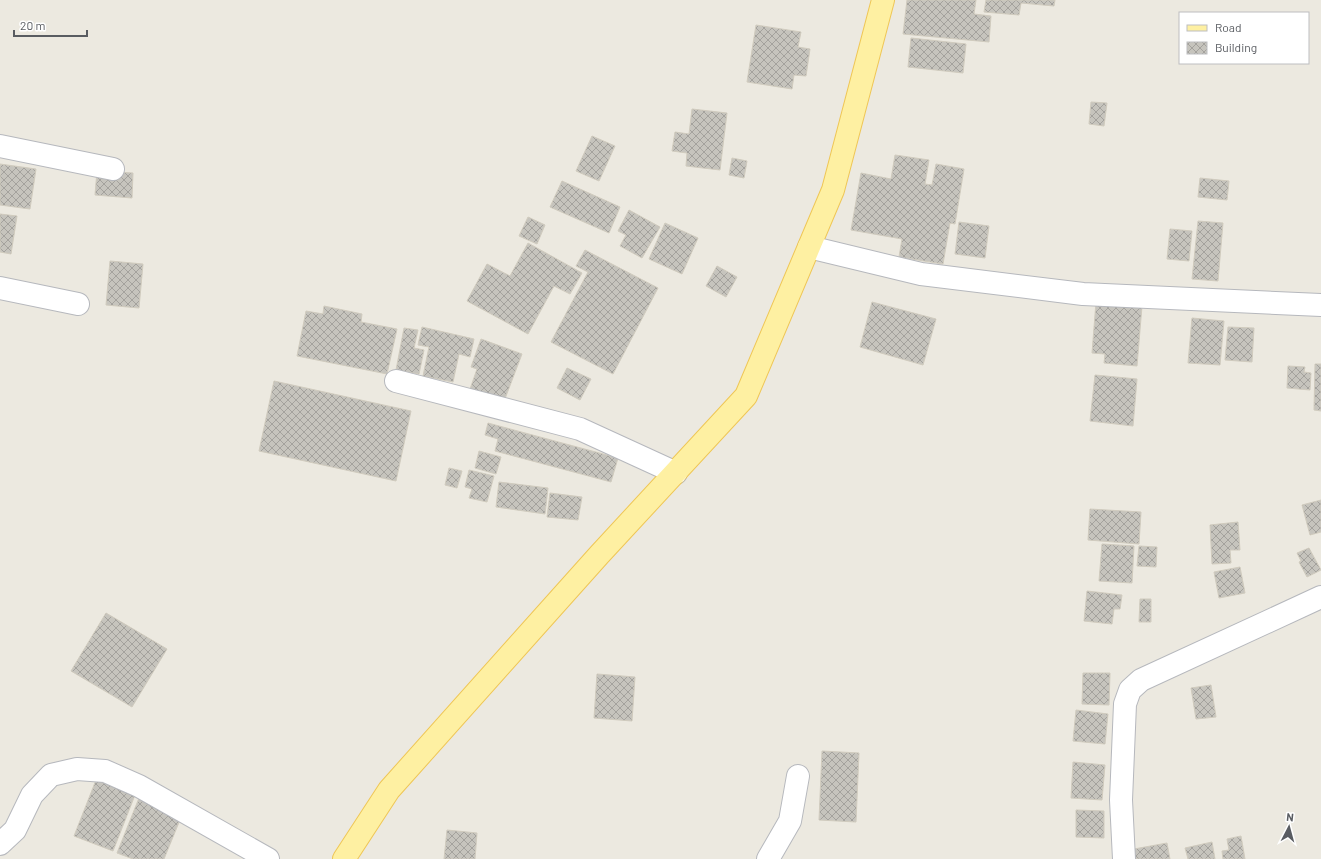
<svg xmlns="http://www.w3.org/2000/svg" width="1321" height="859" viewBox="0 0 1321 859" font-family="Barlow,sans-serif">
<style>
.building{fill:url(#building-cross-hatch);stroke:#d0cbbe}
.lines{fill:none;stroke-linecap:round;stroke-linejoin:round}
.minor-casing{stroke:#b6b8bd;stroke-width:24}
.major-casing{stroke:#efc655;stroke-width:24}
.minor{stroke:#fff;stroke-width:22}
.major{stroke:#fef0a2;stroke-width:22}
</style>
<defs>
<pattern id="building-cross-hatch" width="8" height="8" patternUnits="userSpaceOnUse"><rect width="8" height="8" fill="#c6c4bd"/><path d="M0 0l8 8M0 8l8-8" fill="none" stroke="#a4a29d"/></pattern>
</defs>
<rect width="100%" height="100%" fill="#ece9e0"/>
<path class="building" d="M907,0h69l-2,14 17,2 -2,26 -86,-8z
M986,0h69l-1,6 -33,-3 -2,12 -35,-3z
M756,25l45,7 -3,15 12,2 -4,27 -12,-1 -2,14 -45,-7z
M911,38l55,6 -3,29 -55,-6z
M1091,102l16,1 -3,23 -15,-2z
M692,109l35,4 -7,57 -34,-4 1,-13 -15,-2 3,-19 14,2z
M592,136l23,10 -16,35 -23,-10z
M895,155l34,5 -4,24 7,1 4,-21 28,5 -9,55 -5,-1 -7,41 -44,-7 3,-18 -51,-9 10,-57 30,6z
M732,158l15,3 -3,17 -15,-3z
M0,164l36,5 -6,40 -30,-4z
M97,171l36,2 -1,25 -37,-3z
M1200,178l29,3 -2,19 -29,-3z
M562,181l58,26 -11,26 -59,-26z
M629,210l31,17 -18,31 -22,-12 6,-11 -8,-4z
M0,214l17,2 -6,38 -11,-2z
M528,217l17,8 -8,19 -18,-8z
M1198,221l25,2 -5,58 -26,-2z
M959,222l30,4 -4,32 -30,-4z
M665,223l33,15 -16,36 -33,-15z
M1170,229l22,2 -3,30 -22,-2z
M528,243l54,30 -12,21 -16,-8 -26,48 -61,-33 20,-37 23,12z
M585,250l73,38 -45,86 -62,-32 37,-70 -12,-6z
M110,261l33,3 -4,44 -33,-3z
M717,266l20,11 -11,20 -20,-11z
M872,302l64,17 -13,46 -63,-18z
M1096,302l46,4 -5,60 -33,-3 1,-9 -13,-1z
M324,306l38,8 -1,8 36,7 -10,45 -90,-18 9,-45 17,3z
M1192,318l32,3 -4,44 -32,-2z
M422,327l52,12 -4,18 -11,-3 -6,28 -30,-6 6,-29 -11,-2z
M1228,327l26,1 -2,34 -27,-2z
M404,328l14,2 -4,18 10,2 -5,24 -23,-4z
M481,339l41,15 -19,50 -34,-12 8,-23 -6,-2z
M1315,364h6v47l-7,-1z
M1288,366l17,1 -1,5 7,1 -1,17 -23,-2z
M567,368l24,11 -11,21 -23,-12z
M1095,375l42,4 -4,47 -43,-5z
M274,381l137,30 -15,70 -137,-30z
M488,423l130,35 -7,24 -116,-31 3,-12 -13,-4z
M479,451l22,6 -5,17 -21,-6z
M449,468l13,3 -5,17 -12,-3z
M469,470l25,6 -7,26 -18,-4 3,-9 -7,-2z
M499,482l49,6 -3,26 -49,-7z
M550,493l32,4 -4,23 -31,-3z
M1321,500v32l-11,3 -8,-30z
M1090,509l51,3 -2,32 -51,-4z
M1238,522l2,28h-10l1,13 -19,1 -2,-39z
M1102,544l32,2 -2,37 -33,-2z
M1139,546l18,1 -1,20 -19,-1z
M1309,548l12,22 -14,7 -8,-15 2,-1 -4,-8z
M1240,567l5,26 -26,5 -5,-26z
M1087,591l35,4 -2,14h-6l-2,15 -28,-3z
M1140,599h11v23h-12z
M106,613l61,36 -35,58 -61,-36z
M1083,673h27l-1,32 -27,-1z
M597,674l38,3 -3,44 -38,-3z
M1211,685l5,32 -20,2 -5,-31z
M1076,710l32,4 -3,30 -32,-3z
M822,751l37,2 -3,69 -37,-2z
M1073,762l32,3 -3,35 -31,-2z
M96,780l39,15 -22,56 -39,-15z
M139,798l43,17 -18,44h-31l-16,-6z
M1076,810l28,1v27l-28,-1z
M447,830l30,3 -2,26h-31z
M1241,836l4,23h-22l-1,-8 7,-1 -2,-11z
M1212,842l3,17h-27l-3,-11z
M1167,843l3,16h-34l-2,-10z"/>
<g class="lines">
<defs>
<path id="minor" d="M0,146l113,23
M809,247l112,27 162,20 238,11
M0,288l78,16
M396,381l184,48 96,44
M0,844l15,-14 17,-35 19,-20 26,-6 28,2 34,15 129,73
M768,859l22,-38 8,-45
M1124,859l-3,-59 4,-96 5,-14 11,-10 180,-83"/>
<path id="major" d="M344,859l45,-69 210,-235 147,-159 87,-206 50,-190"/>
</defs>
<use href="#minor" class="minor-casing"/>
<use href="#major" class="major-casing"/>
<use href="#minor" class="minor"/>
<use href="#major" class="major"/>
</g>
<rect x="1179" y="12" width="130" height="52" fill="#ffffff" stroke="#bdbec0"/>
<rect x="1187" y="25" width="20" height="6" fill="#fef0a2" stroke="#bdbec0"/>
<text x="1215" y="32" font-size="12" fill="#595c61">Road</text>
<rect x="1187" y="42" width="20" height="12" fill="url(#building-cross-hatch)" stroke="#bdbec0"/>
<text x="1215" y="52" font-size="12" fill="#595c61">Building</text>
<g transform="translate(1289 827) rotate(6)" stroke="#ffffff" stroke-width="3" paint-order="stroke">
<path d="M0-3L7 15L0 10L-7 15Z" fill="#595c61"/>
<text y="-6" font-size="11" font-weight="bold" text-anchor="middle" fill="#595c61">N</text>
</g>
<path d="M14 30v6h73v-6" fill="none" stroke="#595c61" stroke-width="2"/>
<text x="20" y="30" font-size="12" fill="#595c61" stroke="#ffffff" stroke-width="3" paint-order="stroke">20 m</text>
</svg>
